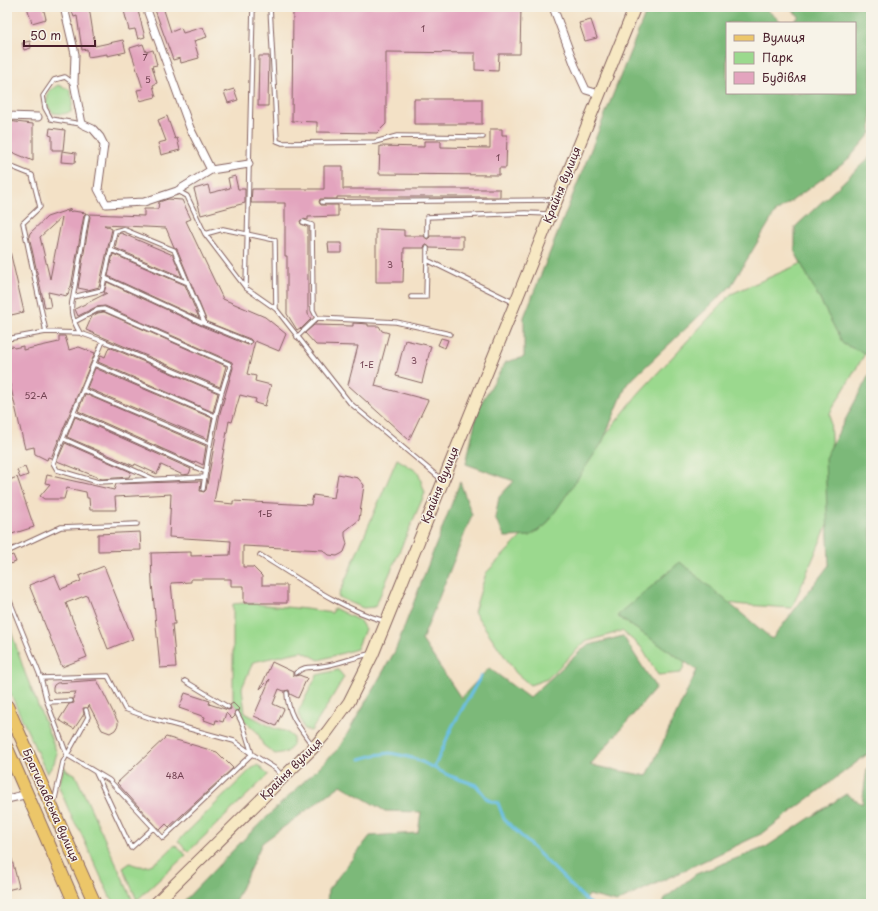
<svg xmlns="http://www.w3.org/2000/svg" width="878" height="911" viewBox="0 0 878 911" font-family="'Playpen Sans',sans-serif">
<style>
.green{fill:#9bd98e;stroke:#727c5c}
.forest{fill:#7cb979;stroke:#636c52}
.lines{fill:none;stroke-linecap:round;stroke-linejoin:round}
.stream{stroke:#6ac0e7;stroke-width:3}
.building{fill:#e3a4be;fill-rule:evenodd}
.lane-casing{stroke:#856361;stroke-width:5.5}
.street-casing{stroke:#856361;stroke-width:9}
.secondary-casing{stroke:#856361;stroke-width:13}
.primary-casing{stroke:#856361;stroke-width:14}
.lane{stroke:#fff;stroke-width:3.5}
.street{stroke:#fff;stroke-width:7}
.secondary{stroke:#f7e8c3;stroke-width:11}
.primary{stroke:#ecc669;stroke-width:12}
.labels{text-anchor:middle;stroke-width:3;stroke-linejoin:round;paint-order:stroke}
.number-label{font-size:9px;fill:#704050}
.street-label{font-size:11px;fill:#4a1f2b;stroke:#f7f3e8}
</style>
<rect width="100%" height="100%" fill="#f7f3e8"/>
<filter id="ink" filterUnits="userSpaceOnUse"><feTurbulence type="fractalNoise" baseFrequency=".025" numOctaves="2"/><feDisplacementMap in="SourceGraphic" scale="8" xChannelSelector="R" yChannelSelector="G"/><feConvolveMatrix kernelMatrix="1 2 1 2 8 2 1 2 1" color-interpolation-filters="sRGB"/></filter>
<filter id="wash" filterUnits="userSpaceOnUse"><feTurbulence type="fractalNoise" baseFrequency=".012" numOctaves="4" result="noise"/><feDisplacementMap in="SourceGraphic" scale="16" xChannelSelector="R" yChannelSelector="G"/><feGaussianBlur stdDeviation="0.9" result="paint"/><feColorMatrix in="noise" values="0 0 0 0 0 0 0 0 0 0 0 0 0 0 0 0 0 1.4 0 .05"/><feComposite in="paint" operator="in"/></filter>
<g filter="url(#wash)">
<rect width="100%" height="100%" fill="#f3e1c6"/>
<path class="green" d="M58,85l11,4 4,10 -2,13 -8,2 -10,-1 -7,-9 3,-13z
M823,254l43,98 -36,61 4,96 -42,99 -47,-3 -34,-4 -30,72 -23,2 -17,-28 -19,-16 -37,11 -38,37 -17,6 -14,-12 -42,-61 12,-39 59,-61 93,-118 93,-100z
M397,459l21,13 7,21 -50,114 -12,1 -25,-11z
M244,603l62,6 26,4 2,-5 26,13 5,8 -8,20 -38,11 -17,-9 -49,11 -11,26 3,25 30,16 10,2 8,6v8l-6,7 -12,2 -12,-9 -5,-12 -17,-16 -1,-7 -7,-7v-99z
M7,619l18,54 32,80 -3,10 -7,11 -40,-88z
M338,670l6,7 -17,29 -16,25 -7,-2 -6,-17 19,-37z
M258,765l10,10 -80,77 -10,-11 73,-72z
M64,766l3,5 8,3 58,127 -5,3h-11l-7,-7 -31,-68 -6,-9 -14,-33z
M175,845l11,10 -49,45 -14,-32 7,-5c21,10 31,-5 45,-18z"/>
<path class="forest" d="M648,7h116l18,16h-55v70h128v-70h-62l6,-7 -11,-9h83v126l-24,28 -72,52 -44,73 -104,98 -25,59 -56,82 -16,11 -25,1 -10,-19 4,-21 15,-16 -48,-17 12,-56 28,-46 18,-5v-40z
M871,156v200l-28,-12 -48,-92v-25z
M871,371v380l-2,2 -106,80 -146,69 -28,-7 -6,9h-256l1,-14 42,-54 48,-3 3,-21 -36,-1 -44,-26 -79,58 -28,61h-53l63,-65 95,-91 56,-97 65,-169 12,33 -50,125 39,58 28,-30 40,30 57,-52 37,-10 33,52 -66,77 57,11 50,-106 -80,-54 63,-54 92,77 57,-74 -4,-107z
M871,765v139h-208l1,-5 32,-25 70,-27 80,-53 16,10 5,-35z"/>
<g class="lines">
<path class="stream" d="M360,759l15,-4 15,-2 10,2 16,4 34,17 26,9 12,15 10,3 6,16 86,85
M434,768l18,-41 29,-51"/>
</g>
<g id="blocks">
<path class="building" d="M27,7h16l3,12 -14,4z
M77,7h12l6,39 28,-6 3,12 -19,4v-2l-19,3 -1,-8 -5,1 -5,-34 -3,1 -3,-8z
M123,7h14l8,30 -7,2 -3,-10 -6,1z
M154,7h9l8,25 10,-4 2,5 20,-6 4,10 -13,4 5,17 -18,5 -1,-5 -7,2z
M293,7h228l-1,47h-21l-1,17 -23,-1v-17l-89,-1v72l-9,9 -60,-1v-10l-25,-1z
M591,20l6,18 -12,3 -6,-18z
M30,41l1,7 -7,2 -2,-7z
M143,44l3,8 7,-2 4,15 -5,1 5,17 -4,2 3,12 -16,4 -3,-11 6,-1 -13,-41z
M259,56h10l-1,50h-10z
M234,89l4,11 -10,3 -4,-11z
M414,99h68v25h-68z
M167,116l8,23 2,-1 3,12 -19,5 -3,-12 8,-2 -8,-21z
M7,121l26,3v37l-26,-11z
M50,128l15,2 -2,20h-11v-14l-3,-1z
M490,129h12v6h5l-1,33h-7v7l-120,-1 1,-28 44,1v-6h17v6l49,1z
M62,151l14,2 -1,10 -14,-1z
M324,166h19v23h157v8h-163v2h-17l-1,3 2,3h17v11l-30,1v3l-5,-1 -3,2 1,3 7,3v87l3,5 -10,10 -1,-1 -3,2 -10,-16v-58h-2v-53h-34l1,-14h72z
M235,176l3,13h7v14l-44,12 -7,-26 14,-4 2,8 20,-5 -2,-10z
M168,199l14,1 9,19 -5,2 37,78 42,18 21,17 -7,17 -24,-10 -8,33 9,2 -1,5 16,4 -6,21 -10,-3 1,-4 -16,-4 -8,27 -3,-1 -15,81 19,2v-3l78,4 2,-10 21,3 4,-24 20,4 6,7 -5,35 -14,11v5l2,8 -3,8 -3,2 -4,2 -8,-1 -6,-5 -80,-4v21h10l9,9v9h25v18h-43v-17h-13v-7h-40v3l-20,1 4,41h-3l4,43 -16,1 -8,-85 -1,-30 40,-1v4l39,-1 1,-14 -62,-4 2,-43 -56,3 1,13h-26l-1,-12h-2l-1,-6 -19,-4 -3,11h-20l-4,-3 10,-12 -5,-1 2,-8 67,15 2,-6 85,-3 -1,10 4,1 2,-2 14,-77 13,-45 -1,-6 -127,-56 -9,1 -18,9 -3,-7 32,-16h-3l3,-11 97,45 44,18 3,-1 1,-3 -2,-2 -43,-17 -30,-73 -3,-2 -8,-19 -62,-3 8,4 -13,58 -11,3 -10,-2 12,-71 -1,-3 55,2v-7h14l1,-7z
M71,209l-4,3 6,-1 13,2 -2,2 -13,72h-1l-2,8 -1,-2v3l-19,-4 3,15 -6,1 -16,-72 1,-3 17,-16zM62,217l-12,62 -10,-42z
M376,229l28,1v6h20l3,3h2l1,-3h33v13l-33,-1 -3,-3h-2l-1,3h-20l-1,34h-27z
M121,233l52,22 9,22 -67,-29 3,-14z
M328,243h14v10h-13z
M7,251h3l14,61 -17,4z
M113,254l72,31 14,33 -91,-42z
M104,312l122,54 -6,21 -134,-57 6,-14 6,-3z
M353,323l15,1v2h11l3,5 7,2 -14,53 53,14 -19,40 -61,-55 10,-39 -42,-1 -11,-12 9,-8 39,1z
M59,336h6l4,14 10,-3 16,6 -44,105 -3,-1 -1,3 -12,-6 -1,-7 -9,2 -18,-78v-24l6,-1 1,2 9,-2v4l36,-8z
M441,338l7,2 -3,8 -7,-3z
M405,340l26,6 -9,37 -26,-7z
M109,347l109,46 -5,19 -115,-50 3,-7 4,2z
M95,368l117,50 -4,21 -121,-51z
M85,394l121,52 -3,19 -8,-4 -1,2 -116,-52z
M75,417l116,52 -2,5 -6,1 -22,-10 -4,9 -22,-10 -1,2 -67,-29z
M65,443l66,29 -2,5 -27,2 -45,-18z
M25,467l3,8 -8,3 -3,-8z
M17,477l17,50 -22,7 -5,-14v-39z
M140,532l1,18 -43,1v-17z
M13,555l3,7 -9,3v-8z
M104,566l29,73 -25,10 -21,-54 -21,8 21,54 -25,10 -33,-82 26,-10 6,14 20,-8 -2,-5z
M272,662l21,10v3l2,1 4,-1 8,3 -9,20 -8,-4 -1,-4 -5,1 -5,-2 -6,15 11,5 -8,17 -22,-10 16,-37 -10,10z
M97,680l21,42v3l-3,5 -5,3 -8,-3 -13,-25 -1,3h-5l1,6 -10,15 -15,-9 10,-16 5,-1 -1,-5 3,-6 -20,1 -3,-2v-3l1,-3 3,-2z
M185,693l25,8 -1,3 19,6 3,-1 -1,-4 3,-2 7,7 -5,1v5l-3,3 -6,-6 -3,9 -7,-2 -1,4 -11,-4 1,-3 -26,-9z
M166,737l51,15 16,16 -64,59 -3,-3 -6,6 -43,-47z
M7,852h3l9,35 -12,3z"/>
</g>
</g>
<g filter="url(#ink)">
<use href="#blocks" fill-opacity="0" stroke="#856361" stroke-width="1"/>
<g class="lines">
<defs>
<path id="lane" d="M270,7l7,134 5,2 93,-1 22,-6 86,1
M73,83l-8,-6 -11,3 -11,16 2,12 6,11 30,5
M7,165l25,10 8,32 -17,16 23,109 -39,7
M178,191l9,5 18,38 41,54 30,21 74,94 92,77
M322,202l233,-2
M303,222l9,3 1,85 4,8
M205,234l18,-5 52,11 1,69
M427,236v-19l98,-4 24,1
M427,248v12l86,42
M111,250l77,33
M105,278l100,46 44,18
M246,288l7,-281
M73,297l14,-81
M411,297h15l1,-37
M74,322l23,-12 7,-1 125,55 1,3c-15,40 -21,81 -27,122
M46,332l34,1 23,8 118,50
M80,333c-7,-12 -11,-22 -7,-36l29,-7 13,-59 8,-2 51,21 31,74
M297,337l20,-19 79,4 54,12
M103,341l-50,122 4,7 41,12 107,-5
M94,364l121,52
M83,390l127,54
M74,413l132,59
M64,439l90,40
M7,552l54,-25 76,-3
M260,555c40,24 79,53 124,66
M7,594l34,84 6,24 24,-1
M296,673c11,-9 15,-4 27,-7 16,-2 31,-9 47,-12
M41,678l67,-2 17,33 25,9 84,23 18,13 -89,84 -54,-58 -42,-25 -20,-53
M185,681l43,26
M287,693c1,23 13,35 26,53
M237,713l6,12 9,29 24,15 6,7
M96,773l35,75 22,-20
M54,803l9,-41 25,-45 -2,-7"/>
<path id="street" d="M64,7l11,47 -1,29 8,41 11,5 7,8 4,8 -6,44 8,15 38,-2 33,-11 34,-21 38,-6
M146,7l44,121 21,42
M553,7l22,59 11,24 13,4
M7,116l31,1
M7,799l21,-5"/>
<path id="secondary" d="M155,904l159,-157 13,-15 22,-30 24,-48 262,-647"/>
<path id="primary" d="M7,706l88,198
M7,748l68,156"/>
</defs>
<use href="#lane" class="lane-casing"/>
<use href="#street" class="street-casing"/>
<use href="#secondary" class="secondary-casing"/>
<use href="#primary" class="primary-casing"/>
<use href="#lane" class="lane"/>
<use href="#street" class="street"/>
<use href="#secondary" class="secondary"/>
<use href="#primary" class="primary"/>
</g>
</g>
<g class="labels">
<g class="number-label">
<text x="423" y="32">1</text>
<text x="145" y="61">7</text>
<text x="148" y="83">5</text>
<text x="498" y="161">1</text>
<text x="390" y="268">3</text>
<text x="414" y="364">3</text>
<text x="367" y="368">1-Е</text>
<text x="36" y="399">52-А</text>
<text x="265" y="517">1-Б</text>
<text x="175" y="779">48А</text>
</g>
<g class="street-label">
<text transform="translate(562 185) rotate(-68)" y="4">Крайня вулиця</text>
<text transform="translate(440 485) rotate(-68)" y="4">Крайня вулиця</text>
<text transform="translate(291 769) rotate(-45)" y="4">Крайня вулиця</text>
<text transform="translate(51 805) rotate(66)" y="4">Братиславська вулиця</text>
</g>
</g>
<rect width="878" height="911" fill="none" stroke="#f7f3e8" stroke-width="24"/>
<rect x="726" y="22" width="130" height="72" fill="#f7f3e8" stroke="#b29e9c"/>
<rect x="734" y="35" width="20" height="6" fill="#ecc669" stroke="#b29e9c"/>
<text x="762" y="42" font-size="12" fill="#4a1f2b">Вулиця</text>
<rect x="734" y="52" width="20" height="12" fill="#9bd98e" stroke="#b29e9c"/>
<text x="762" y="62" font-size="12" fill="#4a1f2b">Парк</text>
<rect x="734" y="72" width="20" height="12" fill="#e3a4be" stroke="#b29e9c"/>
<text x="762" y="82" font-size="12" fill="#4a1f2b">Будівля</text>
<path d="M24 40v6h71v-6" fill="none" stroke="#4a1f2b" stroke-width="2"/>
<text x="30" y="40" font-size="12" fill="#4a1f2b" stroke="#f7f3e8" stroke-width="3" paint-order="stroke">50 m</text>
</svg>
